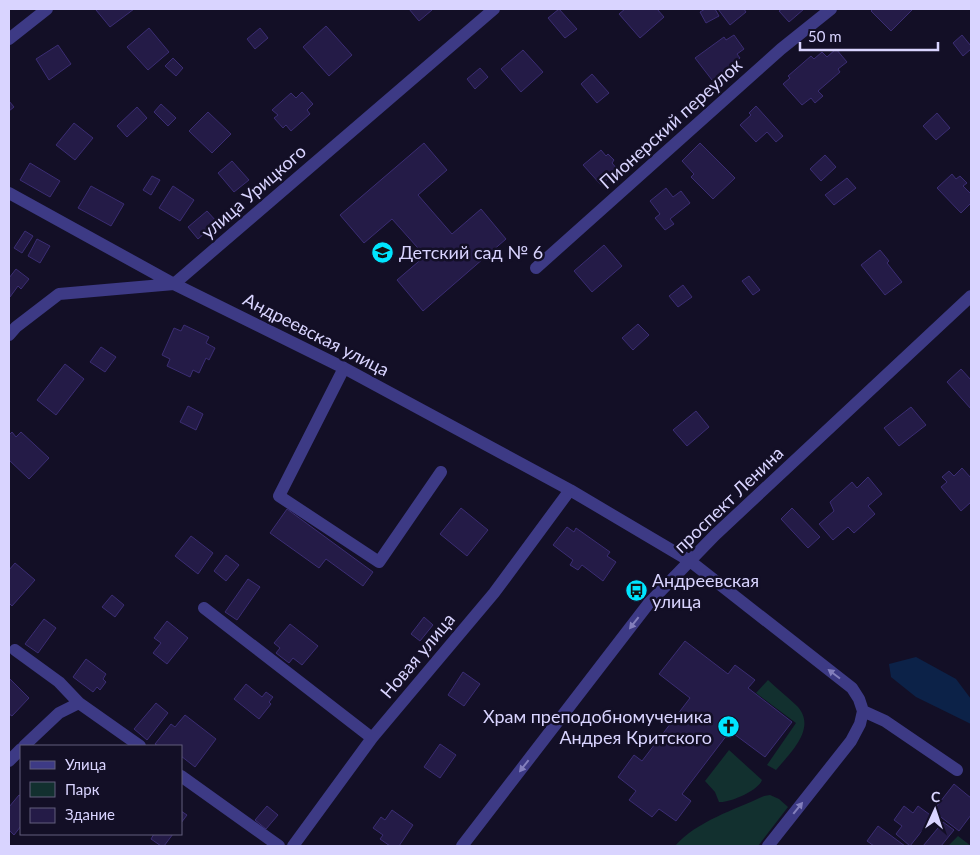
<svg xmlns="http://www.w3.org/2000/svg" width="980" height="855" viewBox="0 0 980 855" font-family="Lato,sans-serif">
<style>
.green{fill:#12302f}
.water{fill:#0c2248}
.building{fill:#241b47;stroke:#3b2d73}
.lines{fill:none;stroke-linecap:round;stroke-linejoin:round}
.minor{stroke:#3d3a85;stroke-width:12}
.oneway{fill:#837fbc}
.labels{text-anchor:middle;stroke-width:5;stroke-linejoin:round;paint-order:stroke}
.street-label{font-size:18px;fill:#d9d4ff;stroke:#130f26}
.poi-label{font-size:18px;fill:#d9d4ff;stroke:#130f26;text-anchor:start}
</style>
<rect width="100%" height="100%" fill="#130f26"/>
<path class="green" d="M768,680c9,9 20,17 29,26 21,22 -8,48 -21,64l-9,-5 29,-42 -40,-30z
M729,750l33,30c-3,10 -32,23 -43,22l-4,-10 -10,-11z
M770,795l9,4 9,8 -30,39h-83c22,-25 59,-36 89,-50z
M958,836l13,10h-23z"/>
<path class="water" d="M916,657l40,22 15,20v25l-55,-27 -25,-20 -2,-13z"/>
<path class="building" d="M98,9h36l-24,18 -14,-17z
M409,9h23v1l-13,11z
M559,9l18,20 -12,9 -17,-20z
M625,9h32l7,8 -24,21 -21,-24z
M705,9h10l4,7 -13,7 -6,-11z
M718,9h26l2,3 -16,13z
M782,9h22l-15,13 -10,-11z
M873,9h40l-22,22 -20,-20z
M326,26l26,29 -23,21 -26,-29z
M149,28l20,24 -21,18 -21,-23z
M260,28l8,10 -13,11 -8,-10z
M734,35l10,14 -7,5 3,4 -28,22 -17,-22 29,-21 2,3z
M962,35l9,11v3l-8,7 -10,-13z
M58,45l13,19 -22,16 -13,-21z
M836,49l11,13 -9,7 2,3 -22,19 5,5 -8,7 -4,-5 -9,7 -19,-21 7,-6 -2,-2 23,-20 3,3 8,-7 5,5z
M523,50l20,22 -22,20 -20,-23z
M173,58l10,10 -7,8 -11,-10z
M480,68l8,9 -13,12 -8,-10z
M592,74l17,19 -12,10 -16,-19z
M302,92l11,12 -6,6 3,4 -19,17 -5,-6 -3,3 -9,-10 4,-3 -6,-5 19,-17 5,5z
M9,101l5,6 -5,4z
M161,104l15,14 -8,8 -14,-14z
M756,106l27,30 -7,6 -9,-10 -11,10 -16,-17 11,-10 -2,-2z
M137,107l10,11 -20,19 -10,-11z
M208,112l23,22 -19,19 -23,-22z
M937,113l13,15 -14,12 -13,-14z
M74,123l19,15 -18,22 -19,-15z
M424,143l23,27 -29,25 34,39 29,-25 25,30 -83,72 -26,-31 28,-24 -33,-37 -28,24 -24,-28z
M700,143l35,35 -22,21 -22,-22 3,-3 -12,-13z
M601,150l5,6 2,-2 6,6 -2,3 6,7 -17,15 -18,-20z
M825,155l11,12 -15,14 -11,-12z
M232,161l17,19 -15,12 -16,-19z
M30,163l30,18 -10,16 -30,-17z
M952,174l4,5 4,-3 7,7 -4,3 8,8v9l-10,10 -24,-25z
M152,176l8,4 -9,15 -8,-5z
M847,178l9,10 -22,17 -9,-10z
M91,186l33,18 -13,22 -33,-18z
M173,186l21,14 -14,21 -21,-13z
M666,188l7,9 8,-6 9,12 -20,16 4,5 -9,6 -10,-12 5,-4 -10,-13z
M207,211l10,11 -19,17 -10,-12z
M25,231l8,5 -11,17 -8,-5z
M37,239l13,7 -10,17 -12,-7z
M604,245l18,21 -30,26 -18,-21z
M880,250l9,11 -2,2 15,19 -17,13 -24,-30z
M16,269l13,10 -8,10 -3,-3 -8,11 -1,-19z
M749,276l11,14 -7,5 -11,-14z
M683,285l9,12 -14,10 -9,-11z
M638,324l11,11 -16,15 -11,-12z
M184,325l25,12 -3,6 9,5 -6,12 -3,-2 -7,15 -6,-3 -3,7 -23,-11 3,-7 -8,-4 12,-27 7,3z
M101,347l15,10 -11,15 -15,-10z
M65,364l19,15 -28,36 -19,-15z
M961,369l10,11v29l-24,-27z
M188,406l15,8 -7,16 -16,-8z
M911,407l15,18 -27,21 -15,-18z
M696,411l13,16 -22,19 -14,-16z
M12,432l4,5 5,-5 28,26 -20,21 -20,-19v-25z
M962,468l9,10v24l-10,9 -20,-24 6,-5 -5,-5 7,-6 5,5z
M868,477l14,17 -14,12 7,8 -21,19 -6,-6 -15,13 -14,-16 15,-13 -4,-9 22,-20 5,6z
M461,508l27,22 -21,26 -27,-22z
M792,508l28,29 -12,11 -27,-29z
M287,509l86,63 -10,14 -37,-27 -7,9 -49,-35z
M567,527l7,5 2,-4 34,24 -3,4 9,6 -13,19 -21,-16 -4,5 -8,-5 3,-5 -20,-15z
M191,536l22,17 -15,21 -23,-18z
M226,555l13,10 -13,16 -12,-10z
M15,563l20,17 -23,26 -3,-3v-33z
M248,579l12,8 -23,33 -12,-8z
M112,595l12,10 -9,12 -13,-10z
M424,617l9,8 -13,16 -9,-7z
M44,619l12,9 -18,25 -13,-9z
M167,621l21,17 -21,26 -14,-11 8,-10 -7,-5z
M290,624l28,22 -16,19 -9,-7 -4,5 -13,-10 4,-5 -6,-5z
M685,641l43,33 7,-9 20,15 -7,8 44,34 -27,35 -35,-26 -48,63 9,7 -15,20 -17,-12 -7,8 -23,-17 7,-9 -18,-14 16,-22 8,6 48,-63 -31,-24z
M86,659l20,15 -3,5 3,3 -6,8 -3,-3 -4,5 -20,-15z
M463,672l17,12 -16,22 -16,-11z
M9,678l20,20 -17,18 -3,-2z
M246,684l16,13 4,-5 7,5 -4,5 2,2 -12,15 -25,-20z
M156,703l12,10 -21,27 -13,-11z
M185,715l31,24 -21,28 -14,-11v-10h-23l-3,-2 16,-20 4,3z
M440,744l16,11 -16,23 -16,-11z
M954,784l17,14v17l-12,16 -26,-20z
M19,795l2,1v30l-7,9 -5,-5v-23z
M267,806l11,9 -12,14 -11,-9z
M904,806l9,7 5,-7 15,11 -23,29 -14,-12 6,-8 -8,-6z
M392,810l21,15 -14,21h-9l-10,-7 3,-4 -10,-7 8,-11 4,3z
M181,811l6,4 -6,8z
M943,822l11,8 -13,16h-18z
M878,826l27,20h-31l-7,-5z
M154,834h19l-9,12h-3l-10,-7z"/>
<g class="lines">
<path class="minor" d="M9,39l38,-30
M9,193l165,91 170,84 226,122 120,71 162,127 7,11 4,12
M536,268l245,-219 50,-40
M9,335l7,-8 43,-33 115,-10 320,-275
M344,368l-65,128 100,66 62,-90
M204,608l168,130
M15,650l44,32 20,21
M863,711l22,10 72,49
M24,746l35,-33 20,-10 61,43
M9,761l12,-12
M181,776l98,70
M293,846l79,-108 122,-145 76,-103
M462,846l187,-243 66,-68 256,-239
M768,846l83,-105 9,-17 3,-13"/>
</g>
<defs><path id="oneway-solid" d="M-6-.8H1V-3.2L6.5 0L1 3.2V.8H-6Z" transform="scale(1.25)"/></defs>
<g class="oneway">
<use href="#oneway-solid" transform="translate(634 623) rotate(128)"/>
<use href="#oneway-solid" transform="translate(834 674) rotate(-143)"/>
<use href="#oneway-solid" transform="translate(524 766) rotate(128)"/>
<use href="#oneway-solid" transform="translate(798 808) rotate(-51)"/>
</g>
<defs>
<symbol id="school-disc" viewBox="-11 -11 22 22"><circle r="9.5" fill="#00e5ff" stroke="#130f26"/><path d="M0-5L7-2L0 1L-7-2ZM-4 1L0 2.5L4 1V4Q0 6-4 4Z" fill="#111"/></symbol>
<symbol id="bus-disc" viewBox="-11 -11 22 22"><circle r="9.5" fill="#00e5ff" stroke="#130f26"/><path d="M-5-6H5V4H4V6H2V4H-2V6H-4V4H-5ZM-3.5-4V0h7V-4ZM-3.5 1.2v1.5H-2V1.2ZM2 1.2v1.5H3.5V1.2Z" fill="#111"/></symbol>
<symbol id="church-disc" viewBox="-11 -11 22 22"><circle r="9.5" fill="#00e5ff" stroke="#130f26"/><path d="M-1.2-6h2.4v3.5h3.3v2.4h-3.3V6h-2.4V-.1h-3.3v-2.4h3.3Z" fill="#111"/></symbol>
</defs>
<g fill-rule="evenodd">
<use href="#school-disc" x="370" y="240" width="25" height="25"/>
<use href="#bus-disc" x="624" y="578" width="25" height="25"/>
<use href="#church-disc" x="716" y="714" width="25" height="25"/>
</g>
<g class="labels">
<g class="street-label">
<text transform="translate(671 124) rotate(-42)" y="6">Пионерский переулок</text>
<text transform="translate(254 192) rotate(-41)" y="6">улица Урицкого</text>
<text transform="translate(316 335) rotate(27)" y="6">Андреевская улица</text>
<text transform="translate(729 500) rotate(-44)" y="6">проспект Ленина</text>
<text transform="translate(418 656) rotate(-50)" y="6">Новая улица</text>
</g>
<g class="poi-label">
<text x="399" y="259">Детский сад № 6</text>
<text x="652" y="587">Андреевская<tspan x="652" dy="21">улица</tspan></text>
<text x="712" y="723" text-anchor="end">Храм преподобномученика<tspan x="712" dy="21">Андрея Критского</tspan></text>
</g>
</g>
<rect width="980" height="855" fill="none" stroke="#d9d4ff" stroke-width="20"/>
<rect x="20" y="745" width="162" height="90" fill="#130f26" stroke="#625e7d"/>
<rect x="30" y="761" width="25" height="8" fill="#3d3a85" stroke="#625e7d"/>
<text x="65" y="770" font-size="15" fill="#d9d4ff">Улица</text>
<rect x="30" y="782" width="25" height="15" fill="#12302f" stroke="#625e7d"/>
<text x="65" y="795" font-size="15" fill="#d9d4ff">Парк</text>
<rect x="30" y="808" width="25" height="15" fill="#241b47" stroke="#625e7d"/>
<text x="65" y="820" font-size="15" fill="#d9d4ff">Здание</text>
<g transform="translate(935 810) rotate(3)" stroke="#130f26" stroke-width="4" paint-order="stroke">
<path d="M0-4L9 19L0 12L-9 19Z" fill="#d9d4ff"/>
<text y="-8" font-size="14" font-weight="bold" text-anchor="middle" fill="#d9d4ff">С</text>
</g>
<path d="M800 42v8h138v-8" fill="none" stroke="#d9d4ff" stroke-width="2.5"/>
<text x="808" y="42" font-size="15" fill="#d9d4ff" stroke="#130f26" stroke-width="4" paint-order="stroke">50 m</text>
</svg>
